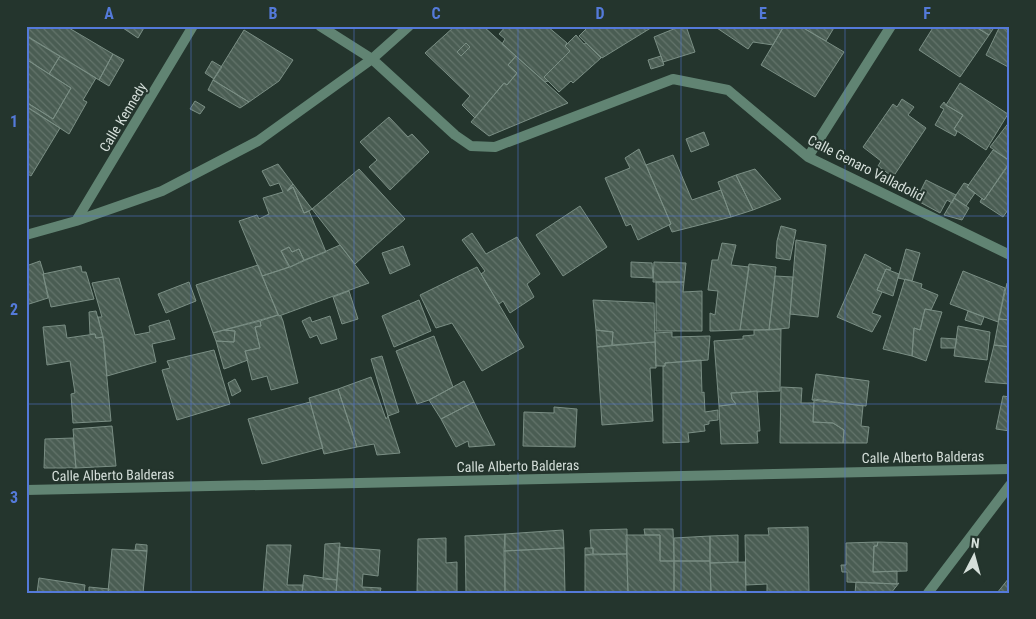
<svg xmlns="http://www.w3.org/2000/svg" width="1036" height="619" viewBox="0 0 1036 619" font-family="'Roboto Condensed',sans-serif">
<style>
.building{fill:url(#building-back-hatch);stroke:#7a8e84;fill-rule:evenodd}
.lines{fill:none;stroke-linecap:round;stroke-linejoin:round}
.street{stroke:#618473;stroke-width:10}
.grid{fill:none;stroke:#547ad9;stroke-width:1;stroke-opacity:0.55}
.labels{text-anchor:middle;stroke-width:4;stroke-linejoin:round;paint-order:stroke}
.street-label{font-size:14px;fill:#d5dfda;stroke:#24352d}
.neatline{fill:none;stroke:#547ad9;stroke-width:2}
.grid-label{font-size:16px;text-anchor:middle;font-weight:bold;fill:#547ad9}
</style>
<defs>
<pattern id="building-back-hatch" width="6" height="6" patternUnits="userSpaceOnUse" patternTransform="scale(1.25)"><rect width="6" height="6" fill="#4a5d53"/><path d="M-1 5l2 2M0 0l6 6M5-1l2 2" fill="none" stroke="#63746b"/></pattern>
</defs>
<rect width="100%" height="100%" fill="#24352d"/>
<path class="building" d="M26,26h44l-1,2 44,26 -14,26 -73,-44z
M120,26h25l-7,12z
M455,26h28l33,30 -8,9 9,8 -10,12 -3,-2 -29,35 -13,-13 8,-9 -45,-43zM466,43l4,4 -9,9 -4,-4z
M506,26h41l20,17 -2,3 5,5 -26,26 4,4 -3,1 -43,-38 3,-5 -6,-5z
M589,26h65l-52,32 -23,-22z
M681,26h5l9,26 -32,10 -9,-25z
M714,26h70l-11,19 -20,-3 -5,7z
M784,26h16l44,26 -29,45 -54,-32z
M800,26h35l-9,15z
M934,26h40l15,9 -29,42 -41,-27z
M974,26h21l-6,9z
M1000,26l10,5v37l-24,-13z
M244,30l49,30 -14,21 -30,21 -36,-22z
M576,35l8,9 2,-1 15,15 -28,25 -2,-2 -12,11 -15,-15 26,-26 -5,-5z
M27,36l33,20 -11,18 -23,-15z
M466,43l4,4 -9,9 -4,-4z
M113,54l11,6 -15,26 -10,-6z
M60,56l36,22 -13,22 4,2 -18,32 -43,-28v-4l27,17 18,-31 -22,-14z
M516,56l52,47 -79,33 -18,-14 33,-39 3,2 10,-12 -9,-8z
M661,56l3,9 -13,4 -3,-9z
M26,59l45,29 -18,31 -27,-17z
M212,61l10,6 -8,12 -9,-6z
M213,80l36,22 -9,6 -32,-18z
M960,83l48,31 -22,36 -32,-21 9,-14 -17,-10z
M902,99l12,8 -6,8 18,13 -33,49 -15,-11 3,-5 -18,-14 30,-43 4,3z
M195,101l10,6 -5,7 -10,-5z
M944,102l2,3 17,10 -9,14 3,3 -2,4 -20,-11 9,-16 -4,-2z
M28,108l32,20 -29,48 -5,-3v-62z
M389,117l19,20 4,-3 17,18 -39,38 -21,-23 8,-7 -17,-18z
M1010,121v40l-20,-14z
M704,132l5,13 -18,7 -5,-13z
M639,149l32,75 -33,16 -7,-16 -5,2 -21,-48 25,-10 -5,-10z
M993,150l17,11v2l-26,37 -17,-13z
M673,155l19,45 29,-10 10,27 -59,15 -3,-7 2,-1 -25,-59z
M1009,163l1,44 -7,10 -23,-15 2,-4 2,2z
M278,164l15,20 -6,7 6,-4 11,26 5,-2 17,41 -22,8 -5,-11 -7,3 -3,-5 -8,4 8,16 -27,9 -23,-55 18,-6 2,4 10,-5 -6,-16 20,-6 -4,-9 -9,3 -8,-15z
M359,169l46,50 -50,45 -43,-55z
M755,169l26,30 -28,11 -17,-35z
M736,175l17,35 -22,7 -13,-35z
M926,180l30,15 -4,8 -5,-3 -7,13 -24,-13z
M964,183l5,2 -2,2 8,6 -9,13 -12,-8z
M293,184l19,25 -3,2 -5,2 -11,-26 -6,4z
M954,198l15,10 -7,12 -18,-5z
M580,206l27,41 -44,29 -27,-41z
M781,226l15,4 -6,30 -14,-2 1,-17z
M472,233l14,21 31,-17 23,37 -13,10 7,13 -24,16 -7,-12 -4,3 -18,-30 4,-3 -23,-31z
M796,240l30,5 -8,72 -28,-3z
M722,243l14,2 -5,20 18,2 -9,63 -27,1h-3v-18l5,2 3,-24 -10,-1 4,-30h6z
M340,245l29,38 -90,33 -17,-40 28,-9z
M403,246l7,19 -20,9 -8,-21z
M289,247l3,5 7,-3 5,11 -14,7 -9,-16z
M906,249l14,4 -8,28 -14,-3z
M865,254l26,14 -1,2 -4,-1 -9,21 5,2 -10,21 9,3 -9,16 -35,-15z
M40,261l4,13h-1l5,24 -22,7v-39z
M631,262l21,1 1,15 -22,-1z
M654,262l32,1 -2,19h-31z
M749,264l27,3 -7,63h-29z
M258,265l20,50 -65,18 -17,-48z
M81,266l1,6h4l8,27 -43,8 -8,-33z
M477,267l47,80 -42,24 -30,-48 -16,5 -16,-33z
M886,269l13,5 -6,22 -16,-6z
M963,271l42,17 -7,34 -48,-18z
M775,276l18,1 -4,51 -20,2z
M119,278l16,57 15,-3 -1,-6 20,-6 6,19 -23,5 4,18 -49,14 -3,-34 -6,-25h4l-10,-34z
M905,279l17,5 -1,4 17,7 -7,15 -6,-1 -5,21 -6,-2 -2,28 -29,-7z
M189,282l7,19 -30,12 -8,-19z
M656,282h28l-1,10 19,-1v40h-46z
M1007,283l3,2v35l-11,-1z
M349,291l9,28 -16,5 -9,-27z
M419,300l12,31 -37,16 -12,-31z
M593,300l61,3 1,39 -43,3 1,-13 -17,-2z
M925,309l17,3 -16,49 -14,-5 2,-28 6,2z
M96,311l7,26 -7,1 -1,-4h-5l-1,-22z
M968,311l16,6 -3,8 -16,-5z
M278,315l3,1 2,5 15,62 -27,7 -4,-14 -15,4 -7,-29 15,-3 -5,-21 6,-1 -1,-5z
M330,316l7,23 -16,5 -4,-9 -7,3 -8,-17 8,-4 2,5z
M999,319l11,1v27l-16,-2z
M260,321l1,5 -6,1 5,21 -15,3 3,9 -24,9 -8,-28 18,1 1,-11 -11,-1z
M65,325l2,13 28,-4 1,4 7,-1 8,84 -38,2 -2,-29 4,-1 -5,-32 -23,4 -4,-38z
M958,326l32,6 -3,28 -33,-4z
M781,329l-1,62 -49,2 1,6 4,5 -17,2 -5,-65 29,-2v-3l11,-1v-5z
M224,330l11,1 -1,11 -18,-1 -3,-8z
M596,330l17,2 -1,13 -15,2z
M672,332v5l38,-1 -2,24 -43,3v3h-9l-1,-33z
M434,336l19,51 -24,13 -12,4 -21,-53z
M941,338l16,1 -2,9h-14z
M655,342l1,26h-6l3,53 -51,4 -5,-78z
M994,345l16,2v37l-25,-2z
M214,350l16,54 -53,16 -15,-50 8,-2 -3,-7z
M382,356l17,56 -11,4 -17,-57z
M701,360l1,33 2,-1 1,20 13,-2v10l-9,1v3l-5,1 1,6 -17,2 1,9 -26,1v-77h2v-3z
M816,374l53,7 -3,25 -54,-6z
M371,377l15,42 2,-3 12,37 -23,2 -3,-11 -17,3 -19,-58z
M235,379l6,12 -9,5 -4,-13z
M464,381l10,21 -33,17 -12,-19z
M781,387l21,1 -1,15h13l-1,19 20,1 11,7 -1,13h-63z
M338,389l19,58 -33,7 -15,-56z
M757,391l3,40h-3l1,12 -37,1 -2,-38 17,-2 -4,-5 -1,-6z
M1003,396l7,1v34l-14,-2z
M814,399l49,7 -2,20 8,1 -2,16h-24l1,-13 -11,-7 -20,-1z
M310,402l13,46 -56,15 -5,1 -14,-45z
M474,402l21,43 -26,2 -1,-6 -12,6 -15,-28z
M554,407l23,2 -2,38 -52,-1 1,-34 30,1z
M112,426l4,40 -40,2 -3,-39z
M73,438l3,30h-32l1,-29z
M808,527l1,66h-42v-9l-21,1 -1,-50h24l-1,-7z
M627,529v25h-34v-6h-2l-1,-18z
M644,529h29l1,32h-14v-26h-15z
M563,530l1,18 -60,3 1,-17z
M505,534v59h-39l-1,-57z
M626,535h34v26h14v32h-46z
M738,535v27l-28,1v-27z
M710,536v25h-36v-23z
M446,538v25l11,-1v31h-40l1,-54z
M878,542l-1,4h-3l-1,26 24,-1v13l-50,-2v-10h-5l-1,-7h5v-22z
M878,542l29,1v28l-34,1 1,-26h3z
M340,543l-3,37 -14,-1 2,-35z
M136,544l11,1v6l-12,-1z
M267,545h24l-4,40h16l-1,8h-39z
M339,547l41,3 -2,26 -15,-2 -1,13 19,1 -1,5h-44z
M564,548l1,45h-60l-1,-42z
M585,548h8v6l-8,1z
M112,549l35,2 -4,42 -35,-1z
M627,554l1,39h-43v-38z
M674,561h36l1,32h-37z
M745,562l1,31h-35l-1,-30z
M304,575l33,5 -1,13h-34z
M39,578l46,7 -1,8h-47z
M1009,578l1,15h-13z
M856,582l41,2 2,-1 -8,10h-36z
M89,587l20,2 -1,3 15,1h-34z"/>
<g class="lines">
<path class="street" d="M320,26l52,33 83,76 16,11 24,1 178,-68 55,11 80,67 202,98
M808,157l83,-131
M76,221l117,-195
M26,235l50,-14 86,-30 96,-50 114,-82 37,-33
M26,490l984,-21
M928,593l82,-108"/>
</g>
<path class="grid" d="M191,26v567M354,26v567M518,26v567M681,26v567M845,26v567M26,216h984M26,404h984"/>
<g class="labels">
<g class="street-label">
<text transform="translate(123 117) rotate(-59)" y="5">Calle Kennedy</text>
<text transform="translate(866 168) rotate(27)" y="5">Calle Genaro Valladolid</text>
<text transform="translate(923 457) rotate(-1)" y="5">Calle Alberto Balderas</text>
<text transform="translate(518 466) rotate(-1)" y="5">Calle Alberto Balderas</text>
<text transform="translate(113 475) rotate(-1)" y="5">Calle Alberto Balderas</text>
</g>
</g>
<rect width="1036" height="619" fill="none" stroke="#24352d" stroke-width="55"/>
<g transform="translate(974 556) rotate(6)" stroke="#24352d" stroke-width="4" paint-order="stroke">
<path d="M0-4L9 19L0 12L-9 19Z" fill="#d5dfda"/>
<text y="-8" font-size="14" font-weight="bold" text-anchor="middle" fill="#d5dfda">N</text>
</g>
<rect x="28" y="28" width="980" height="564" class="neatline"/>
<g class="grid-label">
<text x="109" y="19">A</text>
<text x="273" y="19">B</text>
<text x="436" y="19">C</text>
<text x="600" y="19">D</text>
<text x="763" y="19">E</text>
<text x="927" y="19">F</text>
<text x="14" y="127">1</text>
<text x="14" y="315">2</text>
<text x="14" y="503">3</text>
</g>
</svg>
